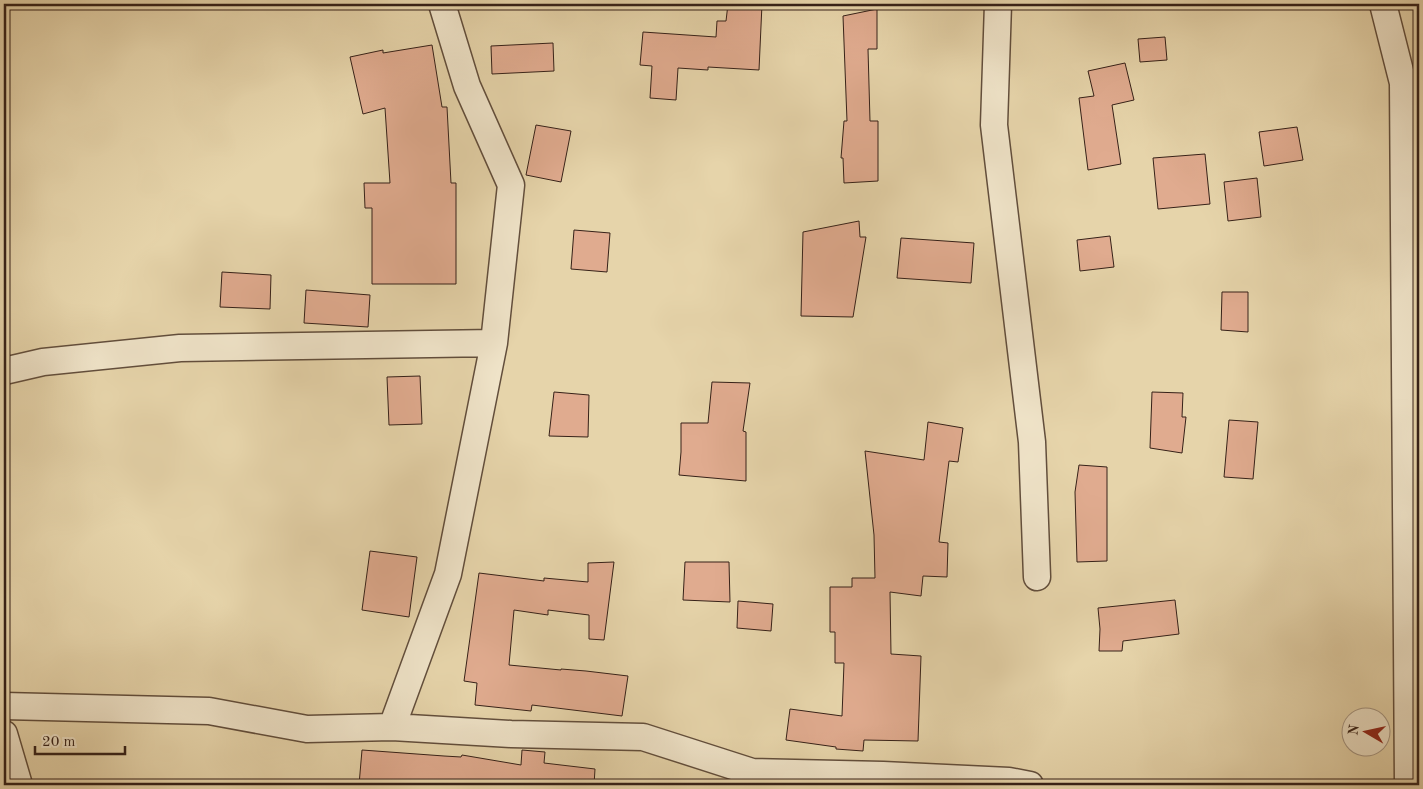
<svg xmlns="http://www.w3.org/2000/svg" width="1423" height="789" viewBox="0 0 1423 789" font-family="'Old Standard TT',serif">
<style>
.building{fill:#e0ab8f;stroke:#362118}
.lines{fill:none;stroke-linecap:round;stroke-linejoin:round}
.minor-casing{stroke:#624e3c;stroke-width:29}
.minor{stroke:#efe3c8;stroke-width:26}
</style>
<rect width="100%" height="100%" fill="#e6d4aa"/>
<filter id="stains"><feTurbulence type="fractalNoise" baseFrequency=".004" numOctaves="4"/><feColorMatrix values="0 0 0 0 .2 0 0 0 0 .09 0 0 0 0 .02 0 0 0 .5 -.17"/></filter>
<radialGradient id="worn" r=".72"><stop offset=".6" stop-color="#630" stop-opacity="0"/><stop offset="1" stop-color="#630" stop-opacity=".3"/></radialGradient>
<path class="building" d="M728,4h34l-3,66 -51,-3v3l-30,-2 -2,32 -26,-2 2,-32 -12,-1 3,-33 73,5 1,-16h9z
M877,9v40h-9l2,72h8v60l-34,2 -1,-25h-2l3,-37h3l-4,-105z
M1165,37l2,23 -27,2 -2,-23z
M553,43l1,28 -62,3 -1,-28z
M432,45l10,62h5l4,76h5v101h-84v-76h-7l-1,-25h26l-5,-75 -22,6 -13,-57 33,-7v3z
M1125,63l9,37 -22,5 9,59 -33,6 -9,-72 15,-2 -6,-25z
M536,125l35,6 -10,51 -35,-7z
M1297,127l6,33 -39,6 -5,-34z
M1205,154l5,50 -52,5 -5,-51z
M1257,178l4,39 -33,4 -4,-39z
M859,221l1,16h6l-13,80 -52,-1 2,-84z
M574,230l36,3 -3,39 -36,-3z
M1110,236l4,31 -34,4 -3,-31z
M901,238l73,5 -3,40 -74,-5z
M222,272l49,3 -1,34 -50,-2z
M306,290l64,5 -2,32 -64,-4z
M1222,292h26v40l-27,-2z
M420,376l2,48 -33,1 -2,-48z
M712,382l38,1 -7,48 3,1v49l-67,-6 2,-23v-29h27z
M554,392l35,3 -1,42 -39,-1z
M1152,392l31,1 -1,24h4l-4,36 -32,-5z
M1229,420l29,2 -5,57 -29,-2z
M928,422l35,6 -5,34 -9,-1 -10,81 9,1 -1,34 -24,-1 -2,20 -31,-4 1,62 30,2 -3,85 -54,-1 -1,11 -27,-2v-2l-50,-7 4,-31 52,7 2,-53h-9v-31h-5v-45h22v-9h23l-1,-43 -9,-84 59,9z
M1079,465l28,2v94l-30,1 -2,-70z
M370,551l47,6 -8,60 -47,-7z
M614,562l-10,78 -15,-1v-24l-41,-5v5l-34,-5 -5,55 52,5v-1l25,2 42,5 -6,40 -90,-11 -1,6 -56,-6 2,-22 -13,-2 15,-108 65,8v-3l44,4v-19z
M685,562h44l1,40 -47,-2z
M1175,600l4,34 -56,7 -1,10h-23l1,-22 -2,-21z
M738,601l35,3 -2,27 -34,-3z
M362,750l82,6 17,1 1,-2 59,10 1,-15 23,2 -1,11 51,6 -1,16h-235z"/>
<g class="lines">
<defs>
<path id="minor" d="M998,4l-4,121 38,317 5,135
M1383,4l20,79 5,702
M4,371l39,-9 137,-14 314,-5
M4,706l205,5 98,18 85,-2 119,7 132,3 109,35 131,3 126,6 21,4
M392,727l56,-153 46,-231 17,-158 -44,-99 -25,-82
M4,734l15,51"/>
</defs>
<use href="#minor" class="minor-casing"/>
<use href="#minor" class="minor"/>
</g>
<rect width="1423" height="789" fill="none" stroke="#e6d4aa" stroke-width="20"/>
<rect x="5" y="5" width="1413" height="779" fill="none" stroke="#362118" stroke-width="2.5"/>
<rect x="10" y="10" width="1403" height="769" fill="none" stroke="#362118"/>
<g transform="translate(1366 732) rotate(279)"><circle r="24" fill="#efe3c8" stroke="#a59582"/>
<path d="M0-4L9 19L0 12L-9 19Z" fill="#8f2418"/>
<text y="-8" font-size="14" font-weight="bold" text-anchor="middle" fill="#362118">N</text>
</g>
<path d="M35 746v8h90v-8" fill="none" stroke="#362118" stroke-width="2.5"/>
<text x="42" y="746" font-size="15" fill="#362118" stroke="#efe3c8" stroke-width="4" paint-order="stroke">20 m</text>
<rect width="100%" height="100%" filter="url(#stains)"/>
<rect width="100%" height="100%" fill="url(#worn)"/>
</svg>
